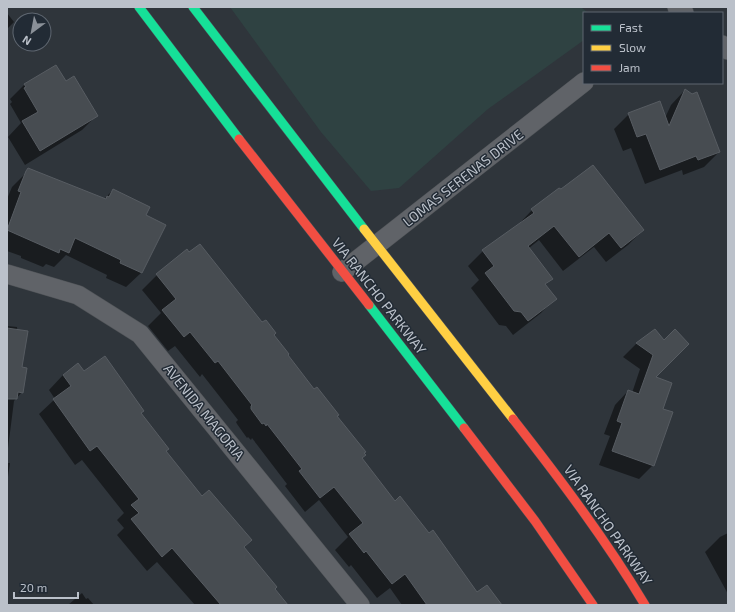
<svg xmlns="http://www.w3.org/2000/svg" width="735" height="612" viewBox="0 0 735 612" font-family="'Exo 2',sans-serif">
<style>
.green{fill:#2f4242}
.shadow{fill:#0007}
.building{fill:#474c51;stroke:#575c62}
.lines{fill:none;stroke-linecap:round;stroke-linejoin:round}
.street-casing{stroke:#4d5155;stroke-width:20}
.fast-casing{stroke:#4c5157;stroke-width:10}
.slow-casing{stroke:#4c5157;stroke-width:10}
.jam-casing{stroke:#4c5157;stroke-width:10}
.street{stroke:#606368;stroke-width:19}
.fast{stroke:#16e098;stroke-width:9}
.slow{stroke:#ffcf43;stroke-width:9}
.jam{stroke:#f24e42;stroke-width:9}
.labels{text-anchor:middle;stroke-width:3;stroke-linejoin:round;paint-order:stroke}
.street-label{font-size:14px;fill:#bbc1ca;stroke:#222b35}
</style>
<rect width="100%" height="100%" fill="#2f353b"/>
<path class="green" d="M230,7h351l7,6h-4v27l-96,69 -89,79 -28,3 -50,-59z"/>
<path class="shadow" d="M7,13l7,9 -7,7z
M65,82l32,33 -15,15 -57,35 -17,-28 13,-14 -11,-19 2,-2 -2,-3 15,-15z
M685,90l34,62 -15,15 -21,8 -1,-5 -37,14 -14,-36 -8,3 -9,-22 15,-15 36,4 6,-13z
M29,170l75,29 9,-9 31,25 20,10 -23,48 -15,14 -20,-9 1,-3 -41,-20 -12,12 -8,-3 -3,3 -22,-9v-2l-14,-5v-52l5,-12z
M532,210l111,20 -15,15 -22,17 -12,-15 -31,24 -24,-31 -10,8 22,30 -6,7 10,13 -14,15 -28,22 -7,-9 -7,-1 -28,-37 8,-8 -11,-14 15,-15 35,-26z
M187,251l86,84 14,21 49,61 25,42 34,43 82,91 23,12h-98l-12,-17 -13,10 -26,-33 -2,2 -14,-17 13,-13 -29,-37 -14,12 -20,-26 2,-2 -35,-46 -1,2 -3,-3 -1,1 -10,-14 -1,-2 2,-2 -36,-46 -2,3 -25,-31 -7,5 -20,-25 13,-13 -19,-23 15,-15z
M7,326l10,1 5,65 -8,9 -7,55z
M655,330l9,12 -10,36 8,31 -9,56 -14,14 -40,-14 11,-29 -6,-2 11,-29 13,-14 4,2 8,-24 -17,-12 13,-13z
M78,364l6,9 56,40 25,38 37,46 49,43 -7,8 43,57h-92l-38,-43 -10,9 -30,-36 7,-7 -7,-8 7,-7 -42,-53 -7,5 -36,-51 16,-15 -6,-9 14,-15z
M7,463h3l-3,21z
M728,533v61l-23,-42 15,-15z
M82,593l4,6 2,-1 6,7h-26z"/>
<path class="building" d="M56,65l10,16 8,-5 24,40 -58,35 -18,-30 16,-9 -14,-24 2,-1 -2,-3z
M685,89l7,5 5,-2 23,60 -22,8 -2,-4 -36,14 -14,-36 -9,3 -9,-24 32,-12 9,25z
M593,165l51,65 -23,18 -12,-15 -30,24 -25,-31 -26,20 25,33 -8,5 12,15 -29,22 -7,-9 -7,-1 -29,-38 9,-7 -12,-16 52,-37 -3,-4 28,-21 2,1z
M28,168l78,31 1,-3 2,1 4,-8 37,18 -4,8 20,10 -24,48 -22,-10 1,-3 -46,-22 -6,15 -9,-4 -1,4 -52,-23 14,-38 -3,-1 8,-20z
M200,244l62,78 4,-2 10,13 -2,2 15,19 -1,1 26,34 3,-2 22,28 -2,1 29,36 -2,1 2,2 -4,3 33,43 5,-5 29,37 4,-3 44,62 10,-7 15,20h-75l-22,-31 -13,10 -26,-33 -2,2 -15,-19 14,-11 -29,-36 -14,11 -21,-27 3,-2 -35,-45 -1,2 -2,-3 -2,1 -11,-15v-3l1,-1 -34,-44 -3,2 -25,-31 -6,5 -22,-27 14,-11 -20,-25 31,-25 2,3z
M7,328l21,3 -6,36 5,1 -4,25 -5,-1 -1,7h-10z
M655,329l9,11 11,-11 14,15 -33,33 16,6 -9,26 10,3 -19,54 -42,-15 10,-28 -5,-2 11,-31 11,4 14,-39 -17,-12z
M105,356l39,55 -3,2 28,36 -3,2 36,45 7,-6 43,50 -8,7 33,40 -2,2 13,16h-67l-49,-57 -10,9 -31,-38 8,-6 -8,-8 8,-6 -42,-53 -7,5 -37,-52 18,-13 -8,-11 15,-12 6,8z"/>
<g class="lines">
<defs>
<path id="street" d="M677,7l7,6
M722,45l6,5
M342,272l242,-190
M7,274l71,21 62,39 220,271"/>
<path id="fast" d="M139,7l100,132
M193,7l171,222
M369,305l95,123"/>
<path id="slow" d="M364,229l149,190"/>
<path id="jam" d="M239,139l130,166
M513,419c47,60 93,121 132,186
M464,428l71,93 58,84"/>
</defs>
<use href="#street" class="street-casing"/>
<use href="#fast" class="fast-casing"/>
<use href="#slow" class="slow-casing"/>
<use href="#jam" class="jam-casing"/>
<use href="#street" class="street"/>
<use href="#fast" class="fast"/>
<use href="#slow" class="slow"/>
<use href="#jam" class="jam"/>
</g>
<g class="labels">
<g class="street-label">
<text transform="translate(463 178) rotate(-38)" y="5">LOMAS SERENAS DRIVE</text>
<text transform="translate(379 296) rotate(52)" y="5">VIA RANCHO PARKWAY</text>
<text transform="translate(204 412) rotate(51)" y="5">AVENIDA MAGORIA</text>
<text transform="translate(608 525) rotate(55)" y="5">VIA RANCHO PARKWAY</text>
</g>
</g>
<rect width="735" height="612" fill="none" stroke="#bbc1ca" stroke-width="16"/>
<rect x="583" y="12" width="140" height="72" fill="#222b35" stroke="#5f6771"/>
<rect x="591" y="25" width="20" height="6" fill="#16e098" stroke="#5f6771"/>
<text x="619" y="32" font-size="12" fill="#bbc1ca">Fast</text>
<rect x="591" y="45" width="20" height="6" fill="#ffcf43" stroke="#5f6771"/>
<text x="619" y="52" font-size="12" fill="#bbc1ca">Slow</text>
<rect x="591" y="65" width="20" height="6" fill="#f24e42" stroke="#5f6771"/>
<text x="619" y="72" font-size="12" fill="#bbc1ca">Jam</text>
<g transform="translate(32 32) rotate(212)"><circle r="19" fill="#222b35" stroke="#5f6771"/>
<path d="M0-3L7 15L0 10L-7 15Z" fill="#8a9098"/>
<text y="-6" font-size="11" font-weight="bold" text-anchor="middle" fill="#bbc1ca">N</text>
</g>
<path d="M14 592v6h64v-6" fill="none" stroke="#bbc1ca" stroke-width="2"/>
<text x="20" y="592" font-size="12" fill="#bbc1ca" stroke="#222b35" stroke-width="3" paint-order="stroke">20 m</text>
</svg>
